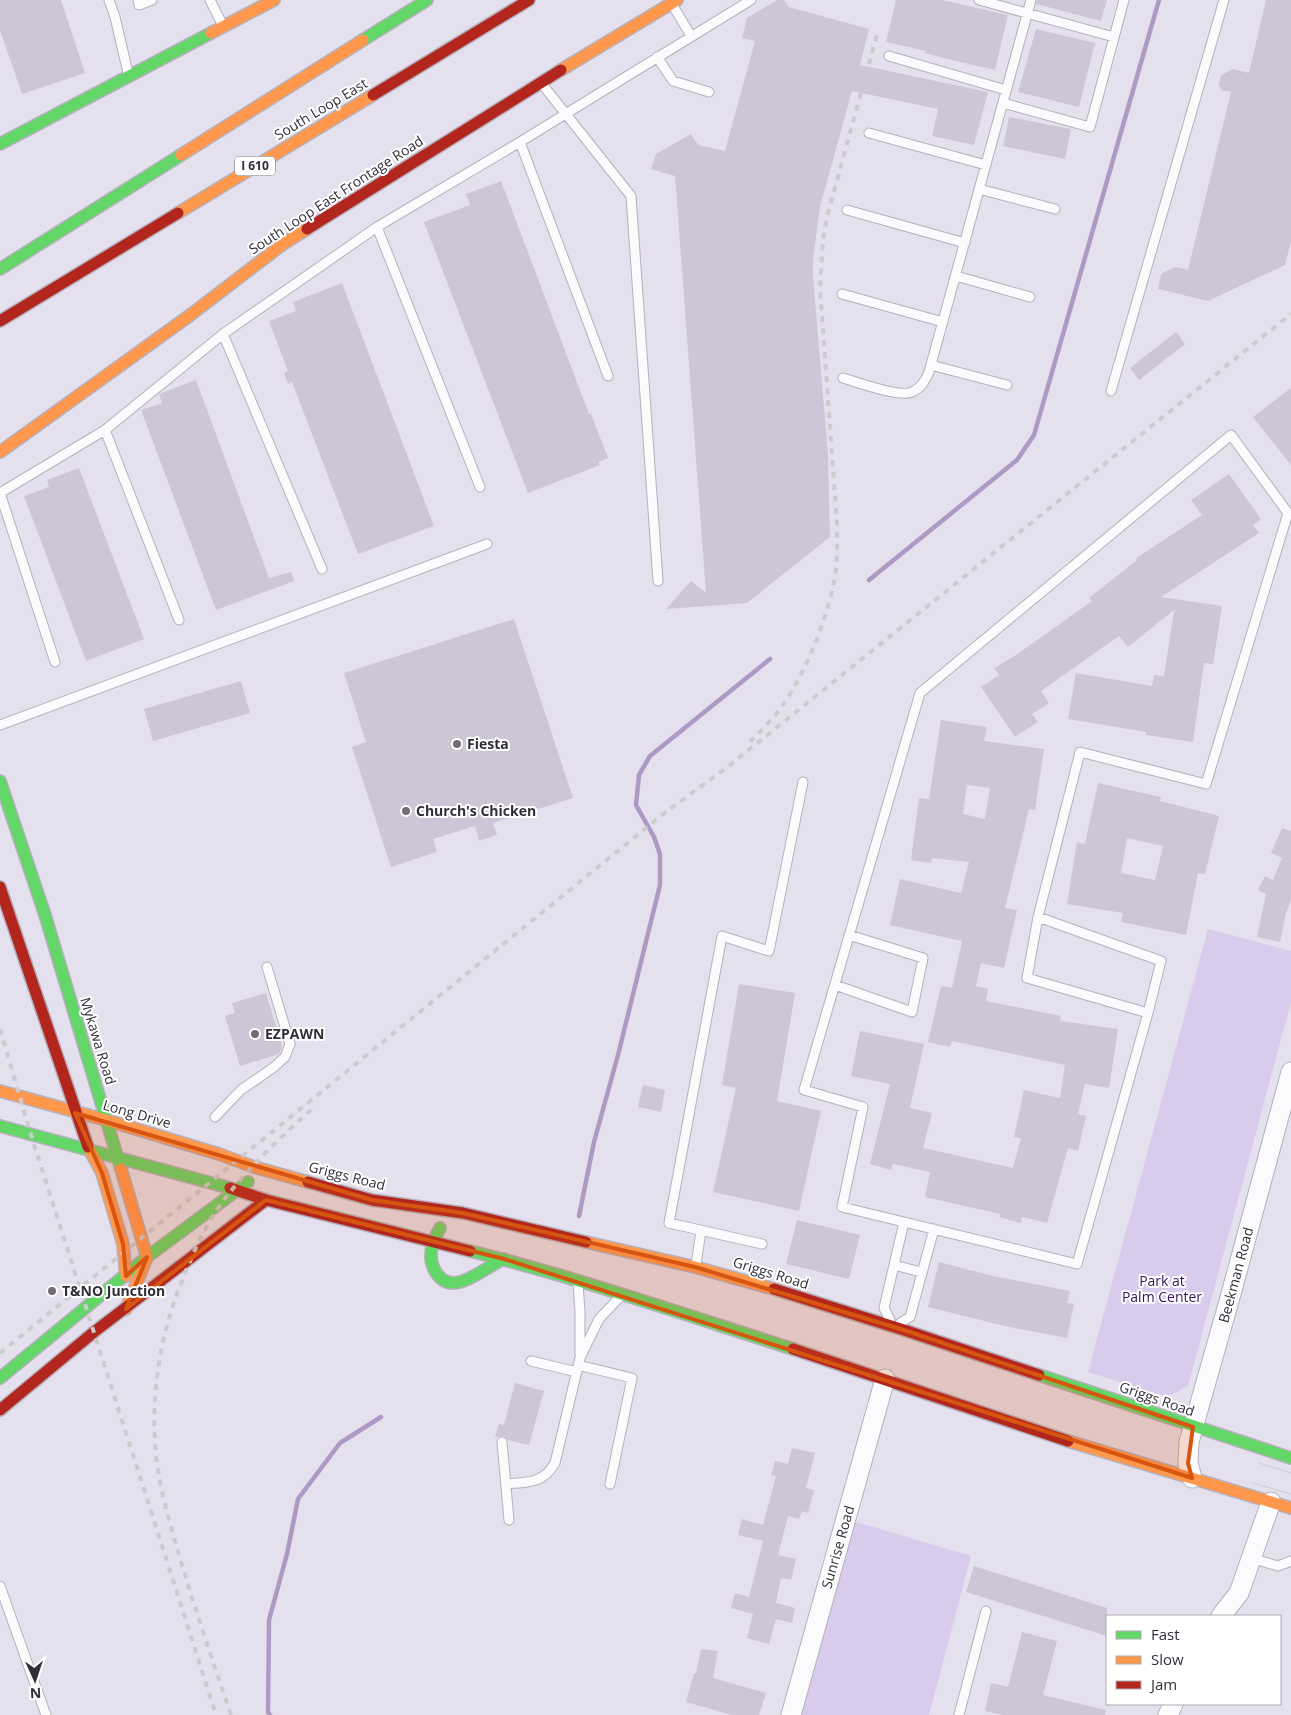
<svg xmlns="http://www.w3.org/2000/svg" width="1291" height="1715" viewBox="0 0 1291 1715" font-family="'Open Sans',sans-serif">
<style>
.green{fill:#d8cbec}
.lines{fill:none;stroke-linecap:round;stroke-linejoin:round}
.stream{stroke:#ac99c4;stroke-width:4.5}
.building{fill:#cdc6d7;fill-rule:evenodd}
.lane-casing{stroke:#b5b1bc;stroke-width:11}
.street-casing{stroke:#b5b1bc;stroke-width:21}
.fast-casing{stroke:#b5b1bc;stroke-width:14}
.slow-casing{stroke:#b5b1bc;stroke-width:14}
.jam-casing{stroke:#b5b1bc;stroke-width:14}
.lane{stroke:#fbfafc;stroke-width:9}
.street{stroke:#fbfafc;stroke-width:19}
.fast{stroke:#63d668;stroke-width:11}
.slow{stroke:#ff974d;stroke-width:11}
.jam{stroke:#b3261e;stroke-width:11}
.tram{stroke:#cccbce;stroke-width:1}
.rail{stroke:#cccbce;stroke-width:4;stroke-dasharray:6 6;stroke-linecap:butt}
.marked{fill:#d65510;fill-opacity:0.2;stroke:#d65510;stroke-width:4;stroke-linejoin:round}
.poi-dot{fill:#716c77;stroke:#fff;stroke-width:2}
.labels{text-anchor:middle;stroke-width:4;stroke-linejoin:round;paint-order:stroke}
.shield{fill:#fff;stroke:#706d74;stroke-width:1}
.shield-label{font-size:12px;font-weight:bold;fill:#322e38}
.street-label{font-size:14px;fill:#322e38;stroke:#fff}
.poi-label{font-size:14px;font-weight:bold;fill:#322e38;stroke:#fff;text-anchor:start}
.park-label{font-size:14px;fill:#371358;stroke:#fff}
</style>
<rect width="100%" height="100%" fill="#e5e0ed"/>
<path class="green" d="M1208,929l83,22v51l-103,384 -21,11 -79,-25z
M853,1521l118,35 -42,159h-130z"/>
<g class="lines">
<path class="stream" d="M869,580l148,-120 17,-25 125,-435
M579,1216l15,-74 24,-87 42,-170v-31l-6,-17 -18,-32 3,-30 11,-19 120,-97
M270,1715l-2,-3 1,-92 18,-66 11,-55 42,-56 41,-26"/>
</g>
<path class="building" d="M0,0h61l24,73 -63,21 -22,-64z
M777,0h7l5,7 80,22 -9,36 128,27 -14,53 -42,-9 6,-27 -86,-18 -32,116 -7,53v16l15,179 2,82 -83,66 -81,6 25,-28 15,12 -31,-417 -24,-7 5,-15 35,-20 7,11 27,6 30,-110 -13,-3 5,-20z
M896,0h46l66,15 -13,55 -48,-11 -22,-6 1,-2 -40,-9z
M1037,0h70l-6,21 -65,-17z
M1266,0h25v241l-6,24 -77,36 -50,-12 3,-15 14,-7 13,3 43,-178 -10,-2 -2,-5 2,-10 12,-6 16,4z
M1036,29l59,14 -16,64 -61,-15z
M1009,117l62,12 -6,30 -62,-13z
M501,181l88,233h2l17,44 -10,4 2,3 -72,28 -104,-271 46,-17 -4,-11z
M342,283l92,243 -76,28 -66,-172 -4,2 -4,-11 4,-2 -19,-50 27,-10 -3,-9z
M1176,332l9,12 -46,36 -9,-12z
M196,380l73,198 22,-6 3,9 -78,29 -75,-200 21,-7 -3,-9z
M1291,388v77l-38,-48z
M79,468l65,171 -58,22 -62,-165 25,-9 -2,-7z
M1229,474l32,45 -8,6 6,8 -98,64 61,9 -9,58 -9,-1 -11,79 -47,-7v-3l-78,-13 8,-46 76,13 2,-11 10,1 10,-66 -46,37 -9,-11 -78,55 8,12 -17,11 6,8 -23,15 -34,-50 18,-12 -5,-7 22,-13 76,-54 -3,-3 48,-38 -1,-2 66,-43 -11,-15z
M514,619l59,179 -80,25 4,12 -18,6 -4,-15 -42,13 4,13 -46,15 -39,-120 14,-5 -22,-69z
M241,681l9,32 -97,28 -9,-32z
M941,720l46,7 -3,14 60,8 -9,61 -6,-1 -24,99 12,2 -13,58 -23,-5 -5,23 12,3 -2,12 75,15 -1,5 58,8 -9,59 -24,-4 -7,30 8,2 -8,35 -10,-3 -21,75 -25,-6 -1,6 -22,-6 1,-3 -75,-17 5,-25 -37,-8 -2,6 -21,-6 20,-80 -39,-8 9,-45 64,13 -14,64 22,5 -9,35 90,20 8,-30 -7,-1 10,-47 36,8 5,-33 -113,-24 -2,6 -22,-5 13,-56 11,2 10,-47 -72,-16 10,-46 61,14 8,-31 -37,-4 -1,5 -20,-3 8,-62 10,1zM967,785l23,3 -5,31 -22,-5z
M1098,783l63,14 -1,4 59,15 -14,58 -7,-1 -12,62 -65,-13 2,-9 -56,-9 10,-62 8,2zM1127,838l36,8 -8,34 -34,-7z
M1282,828l9,3v69l-5,13 -6,29 -23,-5 9,-43 -8,-4 7,-14 8,4 9,-22 -11,-5z
M739,984l56,9 -18,108 44,10 -22,100 -86,-19 23,-104 -14,-3z
M266,993l16,53 -3,8 -39,12 -15,-50 10,-3 -3,-10z
M643,1085l22,5 -4,22 -23,-5z
M797,1220l63,15 -11,44 -63,-15z
M939,1262l54,14 77,15 -3,12 7,1 -7,34 -62,-12 -77,-19z
M515,1383l29,8 -15,54 -21,-5 -4,-4 -9,1 4,-13 5,1z
M792,1448l23,5 -9,35 8,2 -6,23 -6,-2 -3,8 -11,-3 -10,39 18,4 -5,21 -10,-2 -5,25 19,5 -3,15 -16,-4 -7,25 -22,-6 6,-24 -22,-6 4,-15 14,4 14,-56 -25,-6 4,-16 21,6 13,-49 -5,-1 4,-14 13,3z
M974,1566l133,42v28l-141,-44z
M1022,1632l35,9 -14,54 63,15 -1,5h-102l-18,-4 6,-28 17,4z
M701,1649l17,2 -5,27 53,15 -7,22h-27l-46,-13 8,-29h2z"/>
<g class="lines">
<defs>
<path id="lane" d="M109,0l6,17 13,56
M138,0l1,5 13,-5
M210,0l12,24
M979,0l135,37
M672,4l19,32
M889,56l117,34
M657,57l16,24 36,11
M542,84l89,112 27,385
M1003,103l87,24 34,-127
M869,133l117,32
M520,142l88,234
M979,189l76,20
M847,210l118,33
M377,227l103,260
M956,276l74,21
M842,294l101,28
M223,334l99,235
M931,365l76,20
M843,378c14,4 57,20 69,14 9,-4 13,-11 17,-20l102,-372
M1111,391l113,-391
M105,430l74,190
M1231,435l57,78 -82,271 -126,-32 -42,165 -11,61 121,35 -71,251 -235,-57 21,-100 -59,-17 116,-397z
M55,662l-55,-169 105,-63 118,-96 154,-107 143,-85 231,-142
M0,725l487,-181
M1038,917l123,44 -13,52
M835,985l77,27 11,-54 -74,-23
M215,1117l26,-27 33,-23 11,-10 5,-13 -23,-77
M762,1244l-93,-21 53,-287 47,15 34,-169
M696,1264l5,-33
M894,1265l27,7
M578,1284l2,27v43
M890,1320l-6,-12 20,-86
M900,1323l10,-6 24,-88
M531,1361l46,11
M578,1365l54,13 -22,106
M502,1442l7,78
M506,1484c21,-2 37,0 49,-21l25,-105 19,-39 21,-22
M1251,1558l27,8 13,-5
M0,1586l46,129
M959,1715l27,-104"/>
<path id="street" d="M1192,1478l-4,-15 1,-21 42,-148 60,-222
M1221,1616l18,-23 32,-91
M791,1715l94,-336
M1168,1715l5,-11"/>
<path id="fast" d="M363,40l64,-40
M0,144l211,-111
M0,269l181,-114
M0,781l45,134 76,254
M0,1126l230,62
M440,1228c-7,12 -13,27 -6,41 17,33 49,-2 70,-10
M470,1251c109,27 216,64 323,98
M1039,1375l252,83
M0,1378l147,-121 101,-75"/>
<path id="slow" d="M211,33l63,-33
M561,70l116,-70
M181,155l182,-115
M178,213l195,-118
M0,452l189,-136 94,-72 24,-15
M0,1091l106,29 113,34 35,13 54,15
M88,1147l14,26 21,71 3,32
M121,1169l26,88 -21,52
M586,1242l109,25 79,22
M1068,1441l223,67"/>
<path id="jam" d="M373,95l156,-95
M307,229l254,-159
M0,321l178,-108
M0,887l88,260
M308,1182l64,18 91,13 123,29
M230,1188l36,12 204,51
M774,1289l130,41 135,45
M793,1349l275,92
M0,1410l94,-78 172,-132"/>
</defs>
<use href="#lane" class="lane-casing"/>
<use href="#street" class="street-casing"/>
<use href="#fast" class="fast-casing"/>
<use href="#slow" class="slow-casing"/>
<use href="#jam" class="jam-casing"/>
<use href="#lane" class="lane"/>
<use href="#street" class="street"/>
<use href="#fast" class="fast"/>
<use href="#slow" class="slow"/>
<use href="#jam" class="jam"/>
<path class="tram" d="M1259,1463l32,10
M1253,1483l38,11"/>
<path class="rail" d="M750,742c10,-11 22,-22 31,-34 23,-32 46,-88 53,-127 4,-19 3,-38 3,-57l-17,-236 3,-48 4,-23 50,-183
M0,1029l31,106 185,580
M0,1353l667,-542 58,-42 566,-455
M231,1715c-17,-50 -34,-100 -49,-150 -11,-37 -22,-73 -26,-110 -6,-59 4,-120 26,-174 11,-28 23,-56 41,-80 26,-34 58,-64 89,-92"/>
</g>
<path class="marked" d="M75,1113l297,87 91,13 232,54 209,63 289,97 -5,36 4,15 -688,-219 -238,-59 -140,109 21,-52 -21,19 -3,-32 -21,-71z"/>
<g class="poi-dot">
<circle cx="457" cy="744" r="5"/>
<circle cx="406" cy="811" r="5"/>
<circle cx="255" cy="1034" r="5"/>
<circle cx="52" cy="1291" r="5"/>
</g>
<g class="labels">
<rect class="shield" x="235" y="156.5" width="40" height="19" rx="4"/>
<g class="shield-label">
<text x="255" y="170">I 610</text>
</g>
<g class="street-label">
<text transform="translate(321 109) rotate(-31)" y="5">South Loop East</text>
<text transform="translate(336 195) rotate(-33)" y="5">South Loop East Frontage Road</text>
<text transform="translate(98 1041) rotate(73)" y="5">Mykawa Road</text>
<text transform="translate(137 1114) rotate(16)" y="5">Long Drive</text>
<text transform="translate(347 1176) rotate(14)" y="5">Griggs Road</text>
<text transform="translate(771 1273) rotate(17)" y="5">Griggs Road</text>
<text transform="translate(1236 1275) rotate(-75)" y="5">Beekman Road</text>
<text transform="translate(1157 1399) rotate(19)" y="5">Griggs Road</text>
<text transform="translate(838 1547) rotate(-74)" y="5">Sunrise Road</text>
</g>
<g class="poi-label">
<text x="467" y="749">Fiesta</text>
<text x="416" y="816">Church's Chicken</text>
<text x="265" y="1039">EZPAWN</text>
<text x="62" y="1296">T&amp;NO Junction</text>
</g>
<g class="park-label">
<text x="1162" y="1286">Park at<tspan x="1162" dy="16">Palm Center</tspan></text>
</g>
</g>
<rect x="1106" y="1615" width="175" height="90" fill="#ffffff" stroke="#adabaf"/>
<rect x="1116" y="1631" width="25" height="8" fill="#63d668" stroke="#adabaf"/>
<text x="1151" y="1640" font-size="15" fill="#322e38">Fast</text>
<rect x="1116" y="1656" width="25" height="8" fill="#ff974d" stroke="#adabaf"/>
<text x="1151" y="1665" font-size="15" fill="#322e38">Slow</text>
<rect x="1116" y="1681" width="25" height="8" fill="#b3261e" stroke="#adabaf"/>
<text x="1151" y="1690" font-size="15" fill="#322e38">Jam</text>
<g transform="translate(35 1680) rotate(177)" stroke="#ffffff" stroke-width="4" paint-order="stroke">
<path d="M0-4L9 19L0 12L-9 19Z" fill="#322e38"/>
<text y="-8" font-size="14" font-weight="bold" text-anchor="middle" fill="#322e38">N</text>
</g>
</svg>
